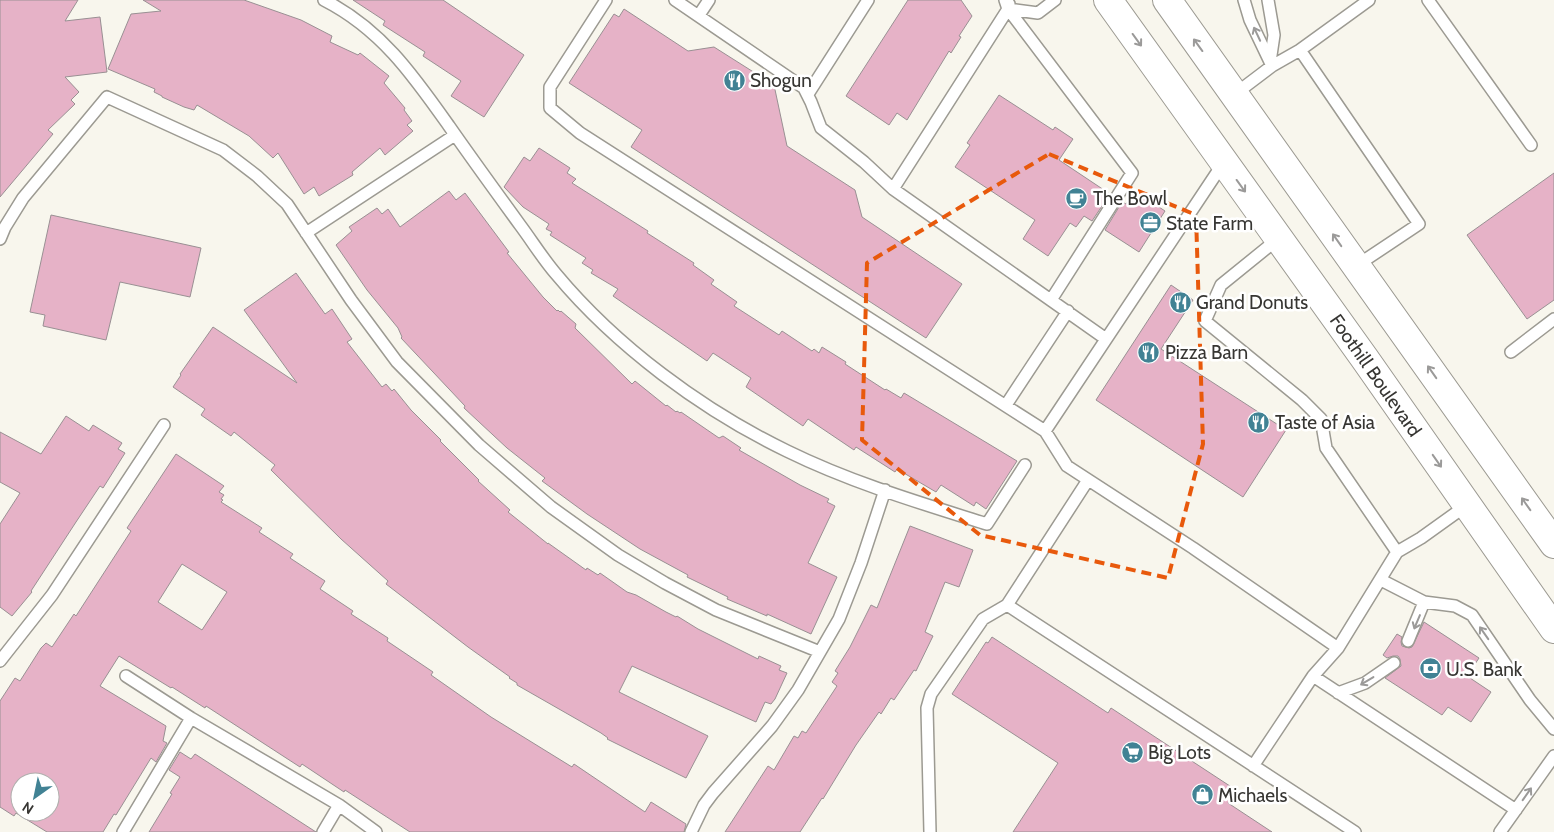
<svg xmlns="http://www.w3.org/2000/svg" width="1554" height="832" viewBox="0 0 1554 832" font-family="Cabin,sans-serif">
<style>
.building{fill:#e6b2c7;stroke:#999093;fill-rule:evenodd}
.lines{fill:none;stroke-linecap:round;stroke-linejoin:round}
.lane-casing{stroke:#9c9a92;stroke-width:14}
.primary-casing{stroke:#9c9a92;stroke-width:30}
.lane{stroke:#fff;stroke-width:11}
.primary{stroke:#fff;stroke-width:28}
.oneway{stroke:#9b9a99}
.marked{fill:none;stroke:#e8590c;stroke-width:4;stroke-dasharray:10 6;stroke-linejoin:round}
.labels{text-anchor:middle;stroke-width:5;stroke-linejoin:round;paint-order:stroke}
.poi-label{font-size:19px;fill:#373633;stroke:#fff;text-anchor:start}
.street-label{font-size:19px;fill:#373633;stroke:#fff}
</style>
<rect width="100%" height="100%" fill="#f8f6ed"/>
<path class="building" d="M0,0h78l-13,21 35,-4 7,55 -42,5 14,15 -8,8 4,4 -27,26 5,4 -53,63z
M143,0h101l57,20 31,16 -2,6 28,13 2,-2 29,23 -5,7 21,25 -1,2 8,11 -5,4 6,6 -28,24 -5,-7 -28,24 1,3 -34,21 -5,-9 -10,7 -26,-41 -5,5 -24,-22 -52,-31 -3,5 -10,-3 -22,-10v-1l-8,-4 1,-3 -47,-20 23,-55 30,-3z
M353,0h90l81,55 -40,62 -33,-21 10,-15 -38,-25 2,-4 -42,-27 2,-4z
M908,0h53l11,16 -13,20 2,1 -10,16 -2,-2 -42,69 -10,-7 -8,12 -43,-29z
M624,9l64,42 26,-4 60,38 13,61 68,44 7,27 100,67 -36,54 -295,-191 11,-17 -73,-47 45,-69 5,3z
M999,95l54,35 2,-3 18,12 -14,21 51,34 -18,27 -8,-5 -8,11 -6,-4 -22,33 -25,-17 12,-19 -80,-53 15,-22 -3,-2z
M539,148l31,20 -3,5 9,6 -4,4 76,48 -1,2 47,30 -1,2 21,15 -3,4 26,18 -3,4 45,29 3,-4 30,20 2,-2 5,4 3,-6 24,15 -1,2 40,26 1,-1 15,9 3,-5 113,68 -31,48 -10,-7 -2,4 -33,-21 -5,7 -39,-23 -2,3 -39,-25 -2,3 -46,-31 -5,7 -57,-39 5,-9 -38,-25 -6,8 -94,-65 5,-7 -27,-16 2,-3 -11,-7 4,-5 -36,-23 2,-3 -6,-3 3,-5 -26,-17 -19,-20 20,-30 6,4z
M1554,173v127l-27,19 -60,-84z
M449,191l7,9 9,-7 44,59 -2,1 36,44 14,14 1,-1 2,2 1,-1 15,13 -1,4 57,56 3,-3 31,25 1,-1 9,7 1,-1 3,2 1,-1 38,26 4,-2 18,12 -2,2 61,35 29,14 -2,3 8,4 -27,57 29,14 -26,57 -44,-20v2l-40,-17 1,-2 -41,-20 1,-2 -48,-26 -53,-35 -45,-33 3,-3 -38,-30 -43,-40 1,-2 -64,-68 1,-1 -4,-9 -31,-38 -31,-45 16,-14 -3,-4 28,-19 5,6 6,-5 12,18z
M1135,191l30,20 -26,41 -34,-22 17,-28 4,2z
M51,215l150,33 -11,49 -70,-15 -14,58 -63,-14 2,-11 -15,-3z
M296,273l29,41 7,-5 20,30 -5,3 35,45 4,-3 6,7 2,-2 17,21 30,30 -1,1 39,39 -1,1 32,29 -2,2 40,32v-1l38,27 1,-2 11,7 2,-2 27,19 9,3 30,17 10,5 1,-1 21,13 60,30 1,-3 22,10 -2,4 8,3 -12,26 -4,5 -6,-2 -9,20 -124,-56 -13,26 89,44 -22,42 -79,-39 1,-1 -7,-5 -84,-48v-2l-8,-5 1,-1 -42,-30 -82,-63 2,-3 -47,-42 -70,-69 4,-5 -41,-33 -3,4 -30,-21 4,-6 -32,-22 8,-12 -1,-1 33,-47 84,56 -53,-73z
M1171,285l22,15 -32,49 125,81 -43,67 -147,-97z
M66,416l23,15 4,-6 29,18 -4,6 7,4 -22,35 -3,-2 -24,36 -45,69 1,1 -20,24 -12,-9v-83l20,-31 -20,-11v-50l41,22z
M176,454l48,32 -5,6 5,3 -3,4 2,1 -2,2 41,26 -3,4 34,22 -3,4 35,23 -5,8 33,22 -2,3 37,24 -1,3 46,31 -2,3 60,42 81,50 2,-3 71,48 6,-10 35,22 -2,8h-274l-65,-42 -1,2 -42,-28 -2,3 -94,-61 -1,2 -33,-21 -1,1 -52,-32 -19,30 66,40 -3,15 4,2 -11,19 -5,-4 -35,57 -2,-1 -11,18h-56l-31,-19 -2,3 -14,-9v-106l15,-23 5,3 21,-33 5,-5 6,4 22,-33 2,2 55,-85 -4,-3zM182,564l45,28 -25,38 -44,-28zM20,782h30v30h-30z
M910,526l63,24 -14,37 -14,-5 -20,50 8,4 -17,35 -2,-1 -20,30 -3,-2 -10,16 -2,-2 -23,33 -33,54 -1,-1 -22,34h-75l43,-66 6,4 20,-34 4,2 4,-7 4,2 31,-47 -5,-4 6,-9 -3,-2 15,-24 21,-42 6,3z
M1424,622l55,36 -12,18 24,16 -20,30 -23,-15 -6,8 -57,-37 16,-12 -1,-7 -2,-3h-5l-6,2 -4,-3 14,-21 5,3 -1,5 1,4 7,2 3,-1z
M992,637l116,76 3,-5 125,82 -8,13 44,29h-259l45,-69 -106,-69 34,-52 2,1z
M180,752l11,7 4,-5 121,78h-167l23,-38 -2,-1 10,-16 -11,-7z"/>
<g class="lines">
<defs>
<path id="lane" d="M324,0c57,29 89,75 125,126 23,33 47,66 71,99 12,16 23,34 36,49 60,72 146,136 231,177 63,31 133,52 200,73l38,-59
M606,0l-56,87v21l30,25 465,298
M675,0l129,88 7,14 10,26 43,34 29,27 213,150
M1005,0l3,9 124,164 -81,127
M1244,0l6,20 22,46
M1268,0l6,35 -4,27
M1428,0l103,145
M1008,9l30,4 17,-13
M699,15l10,-15
M1300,50l69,-50
M808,94l60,-94
M1235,94l37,-28 28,-16 119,174 -63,42
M1224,162l-179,269 22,35 126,82 145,100
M893,189l115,-180 1,-5
M306,233l149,-98
M1279,238l-58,47 -16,36 97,79 19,19 5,29 71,104
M0,239l5,-12 18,-29 84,-101 116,53 34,26 30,28 64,96 46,62 82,83 72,62 67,48 47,28 51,27 104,42
M1511,352l43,-33
M1006,405l62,-94
M1381,580l43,22 31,4 17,9 58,85 24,29
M1007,605l348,227
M1408,641l16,-39
M0,661l52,-66 112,-170
M126,676l65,42 148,87 37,27
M1313,676l203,134
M1338,693l27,-10 29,-20
M1253,766l60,-90 25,-28 59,-96 24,-14 46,-33
M123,832l68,-114
M323,832l16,-27
M691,832l13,-27 9,-12 59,-67 26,-36 41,-71 22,-56 24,-73
M930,832l-3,-124 4,-14 52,-75 24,-14 81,-125
M1500,832l54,-76"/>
<path id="primary" d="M1108,0l257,359 189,270
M1167,0l387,544"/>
</defs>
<use href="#lane" class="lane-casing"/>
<use href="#primary" class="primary-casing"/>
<use href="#lane" class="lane"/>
<use href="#primary" class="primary"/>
</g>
<defs><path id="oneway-shaft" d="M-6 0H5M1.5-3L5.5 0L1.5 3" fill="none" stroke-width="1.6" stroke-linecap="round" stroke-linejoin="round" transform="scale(1.25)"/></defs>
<g class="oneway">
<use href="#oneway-shaft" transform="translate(1257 34) rotate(-115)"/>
<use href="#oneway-shaft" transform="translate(1137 40) rotate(54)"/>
<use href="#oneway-shaft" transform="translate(1198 45) rotate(-126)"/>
<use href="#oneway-shaft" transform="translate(1241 186) rotate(54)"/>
<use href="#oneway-shaft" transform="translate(1337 240) rotate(-125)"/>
<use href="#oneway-shaft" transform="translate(1432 372) rotate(-125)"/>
<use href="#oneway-shaft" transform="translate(1437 461) rotate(55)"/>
<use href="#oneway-shaft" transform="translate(1526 504) rotate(-125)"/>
<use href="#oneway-shaft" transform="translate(1417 622) rotate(113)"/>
<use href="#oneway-shaft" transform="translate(1484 633) rotate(-125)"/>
<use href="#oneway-shaft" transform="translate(1367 681) rotate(149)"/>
<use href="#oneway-shaft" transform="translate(1527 794) rotate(-55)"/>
</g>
<path class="marked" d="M1049,154l147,61 7,229 -35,134 -188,-43 -118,-95 5,-177z"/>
<defs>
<symbol id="restaurant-disc" viewBox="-11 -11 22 22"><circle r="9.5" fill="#418294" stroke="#fff"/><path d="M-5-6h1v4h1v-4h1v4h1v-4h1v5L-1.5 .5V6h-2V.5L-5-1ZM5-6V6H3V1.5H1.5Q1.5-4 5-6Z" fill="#fff"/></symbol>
<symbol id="cafe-disc" viewBox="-11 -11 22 22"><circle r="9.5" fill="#418294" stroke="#fff"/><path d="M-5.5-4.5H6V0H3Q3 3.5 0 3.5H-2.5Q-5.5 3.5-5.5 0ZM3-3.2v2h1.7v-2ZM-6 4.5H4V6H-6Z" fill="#fff"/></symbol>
<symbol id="office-disc" viewBox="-11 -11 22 22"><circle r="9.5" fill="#418294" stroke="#fff"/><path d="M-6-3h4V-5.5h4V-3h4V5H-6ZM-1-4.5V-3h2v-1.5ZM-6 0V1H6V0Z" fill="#fff"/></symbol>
<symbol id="bank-disc" viewBox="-11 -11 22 22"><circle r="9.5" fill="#418294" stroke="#fff"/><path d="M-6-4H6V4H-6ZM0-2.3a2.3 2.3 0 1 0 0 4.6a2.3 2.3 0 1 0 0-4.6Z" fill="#fff"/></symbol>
<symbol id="supermarket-disc" viewBox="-11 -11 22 22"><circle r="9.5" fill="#418294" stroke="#fff"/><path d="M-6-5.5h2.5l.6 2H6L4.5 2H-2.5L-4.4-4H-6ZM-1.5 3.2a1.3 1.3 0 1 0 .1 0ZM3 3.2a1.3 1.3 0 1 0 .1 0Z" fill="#fff"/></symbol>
<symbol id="shop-disc" viewBox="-11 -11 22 22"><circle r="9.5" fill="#418294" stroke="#fff"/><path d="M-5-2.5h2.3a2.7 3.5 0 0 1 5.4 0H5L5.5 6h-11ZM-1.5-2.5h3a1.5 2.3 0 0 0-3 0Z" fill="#fff"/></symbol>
</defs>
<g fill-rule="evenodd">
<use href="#restaurant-disc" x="722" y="68" width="25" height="25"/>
<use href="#cafe-disc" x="1064" y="186" width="25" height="25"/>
<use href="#office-disc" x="1138" y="210" width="25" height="25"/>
<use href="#restaurant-disc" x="1168" y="290" width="25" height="25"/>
<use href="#restaurant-disc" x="1136" y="340" width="25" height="25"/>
<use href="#restaurant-disc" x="1246" y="410" width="25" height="25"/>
<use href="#bank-disc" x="1418" y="656" width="25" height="25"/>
<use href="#supermarket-disc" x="1120" y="740" width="25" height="25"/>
<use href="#shop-disc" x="1190" y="782" width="25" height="25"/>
</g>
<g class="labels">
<g class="poi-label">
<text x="750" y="87">Shogun</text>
<text x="1093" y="205">The Bowl</text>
<text x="1166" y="230">State Farm</text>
<text x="1196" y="309">Grand Donuts</text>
<text x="1165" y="359">Pizza Barn</text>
<text x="1275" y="429">Taste of Asia</text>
<text x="1446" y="676">U.S. Bank</text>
<text x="1148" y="759">Big Lots</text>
<text x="1218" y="802">Michaels</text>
</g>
<g class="street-label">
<text transform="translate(1376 375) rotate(55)" y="7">Foothill Boulevard</text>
</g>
</g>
<g transform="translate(35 797) rotate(213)"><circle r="24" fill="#ffffff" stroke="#afafad"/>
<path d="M0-4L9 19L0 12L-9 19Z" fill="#418294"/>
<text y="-8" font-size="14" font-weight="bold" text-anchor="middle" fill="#373633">N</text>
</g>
</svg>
